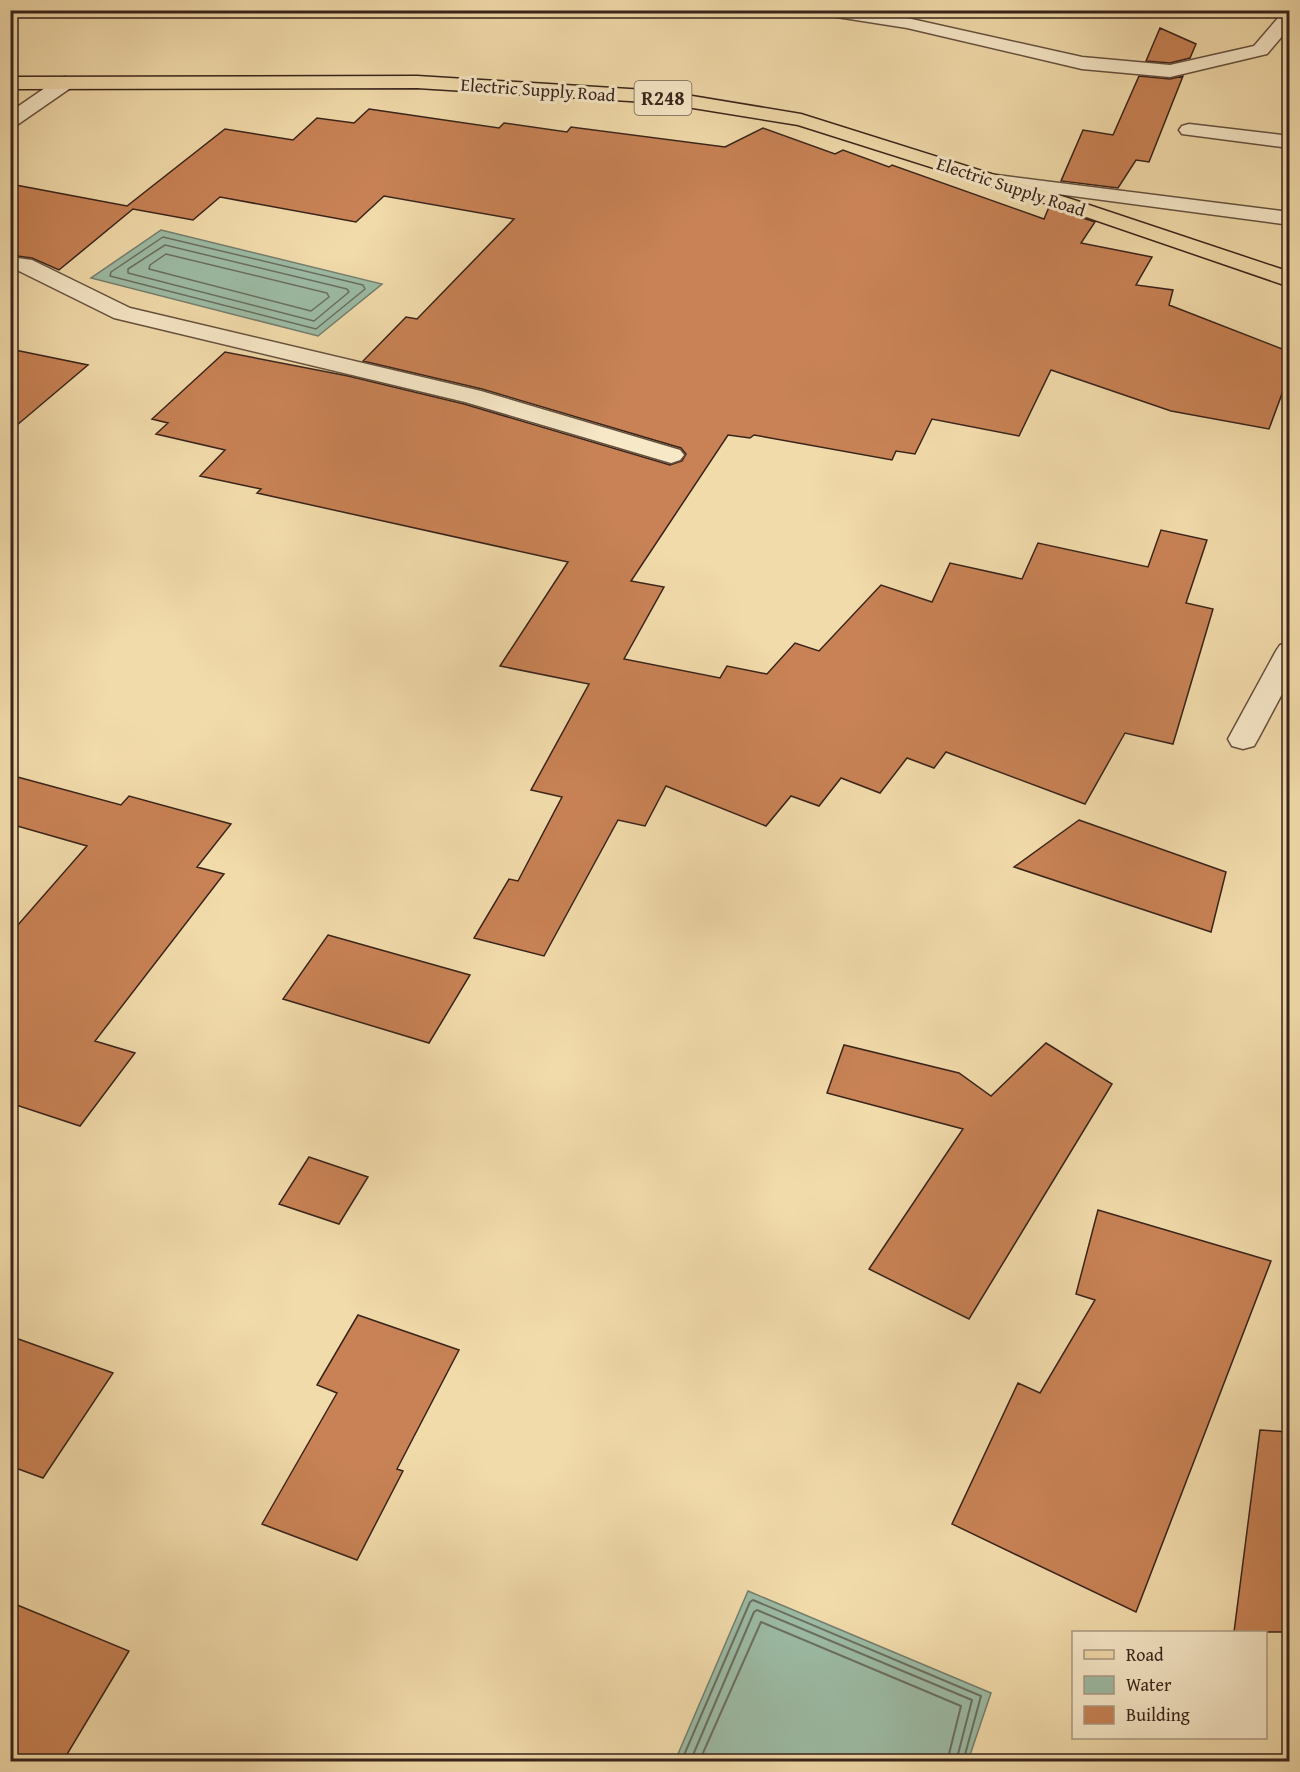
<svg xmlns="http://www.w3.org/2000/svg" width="1300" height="1772" viewBox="0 0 1300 1772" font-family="'Gentium Book Plus',serif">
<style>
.water{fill:#9cbba5;stroke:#747e6e;stroke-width:1.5}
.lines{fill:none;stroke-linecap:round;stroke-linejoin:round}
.shore-far1{stroke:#6a6f60;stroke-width:1.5}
.shore{stroke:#6a6f60;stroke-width:2}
.building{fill:#c88255;stroke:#38231b;stroke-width:1.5}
.lane-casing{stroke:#66513f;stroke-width:3}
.street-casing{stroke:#66513f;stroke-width:3}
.primary-casing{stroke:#38231b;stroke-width:3}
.lane{fill:#f7e8c8;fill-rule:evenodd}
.street{fill:#f7e8c8;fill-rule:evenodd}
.primary{fill:#f2dbab;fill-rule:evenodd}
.labels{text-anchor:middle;stroke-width:6;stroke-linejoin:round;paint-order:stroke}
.far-street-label{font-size:18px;fill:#38231b;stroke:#f7e8c8}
.shield{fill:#f7e8c8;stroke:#715e4f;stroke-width:1.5}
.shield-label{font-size:20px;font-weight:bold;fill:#38231b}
</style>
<rect width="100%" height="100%" fill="#f2dbab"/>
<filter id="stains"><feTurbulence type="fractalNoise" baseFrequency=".00333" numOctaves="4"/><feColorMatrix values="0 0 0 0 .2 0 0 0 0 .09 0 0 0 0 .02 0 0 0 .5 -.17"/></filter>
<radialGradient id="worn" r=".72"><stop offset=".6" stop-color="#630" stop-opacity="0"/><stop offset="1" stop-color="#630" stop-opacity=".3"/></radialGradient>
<path class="water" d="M161,230l221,54 -64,52 -227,-58z
M748,1591l243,102 -23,68h-293z"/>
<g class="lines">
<path class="shore-far1" d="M163,237l200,48 2,4 -49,40 -206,-53 1,-4z
M165,245l182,44 2,3 -35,29 -186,-48v-4z
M166,254l161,39 2,4 -18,14 -162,-42 1,-4z"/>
<path class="shore" d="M681,1762l69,-160 3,-2 228,96 -18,66
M690,1762l64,-150 3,-2 215,90 -16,62
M699,1762l62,-140 200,84 -14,56"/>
</g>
<path class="building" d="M1160,28l36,16 -6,14 -20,5 -24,-2z
M1139,76l31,3 13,-3 -34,86 -13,-2 -18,28 -57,-7 22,-51 30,5z
M369,109l130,19 5,-5 63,9 4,-5 154,20 38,-19 72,26 8,-4 46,17 3,-2 152,54 5,-12 46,15 -14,21 71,14 -16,28 37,5 -4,15 121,47v20l-21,57 -98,-18 -120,-41 -32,66 -87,-17 -17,35 -19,-3 -4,9 -138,-25 -4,3 -22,-3 -97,146 33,6 -40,72 96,19 7,-12 40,8 28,-31 24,8 62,-66 51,17 18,-39 72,16 16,-36 110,24 13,-37 46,10 -21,63 27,6 -40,135 -48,-11 -40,71 -139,-52 -12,16 -27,-10 -27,35 -39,-15 -22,28 -28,-10 -25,30 -100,-40 -21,40 -27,-6 -74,136 -70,-18 35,-59 9,2 44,-84 -31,-7 58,-106 -89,-18 68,-104 -311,-69 4,-4 -61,-13 25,-26 -69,-16 12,-11 -16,-4 73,-67 123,24 116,28 206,61 12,-4 4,-7 -5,-6 -199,-59 -119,-28 43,-44 11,2 97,-100 -130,-23 -28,26 -136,-25 -27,23 -60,-11 -74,61 -27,-12 -22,-3v-71l117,22 98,-77 68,11 24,-22 37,5z
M10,349l78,16 -78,66z
M10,775l111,30 8,-9 102,28 -34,43 27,7 -129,167 40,12 -55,73 -70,-23v-169l77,-88 -77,-22z
M1079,820l147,52 -15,60 -197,-65z
M328,935l142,40 -41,68 -146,-44z
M1046,1043l66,41 -143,235 -100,-50 94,-140 -136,-36 17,-48 115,28 32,23z
M309,1157l59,20 -29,47 -60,-20z
M1098,1210l173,51 -135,351 -184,-88 66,-141 22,10 55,-93 -19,-6z
M358,1315l101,35 -62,119 6,2 -46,89 -95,-36 75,-131 -20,-8z
M10,1336l103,37 -70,105 -33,-12z
M1260,1430l30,2v200h-56z
M10,1602l119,49 -66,110h-53z"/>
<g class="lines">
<defs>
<path id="lane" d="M1189,124l101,12v12l-108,-14 -3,-4 3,-4z
M989,174l301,38v13l-308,-41 -3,-4 3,-4z"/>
<path id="street" d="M815,10h47l45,8 175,39 88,8 84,-19 30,-35 6,-1v17l-23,27 -97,23 -88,-8 -175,-41 -83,-13z
M65,77l7,2 3,4 -3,4 -55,38 -7,2v-15l48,-33z
M10,257l22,3 98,48 351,83 199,59 4,5 -4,5 -9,3 -206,-61 -351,-84 -95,-47h-9z
M1290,642v37l-32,60 -4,7 -11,3 -11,-3 -4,-7 48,-88 4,-6z"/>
<path id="primary" d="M417,76l245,15 139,23 270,85 219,73v15l-233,-80 -259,-82 -136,-22 -245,-15 -407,1v-12z"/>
</defs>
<use href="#lane" class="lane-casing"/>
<use href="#street" class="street-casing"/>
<use href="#primary" class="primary-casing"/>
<use href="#lane" class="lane"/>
<use href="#street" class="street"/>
<use href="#primary" class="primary"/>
</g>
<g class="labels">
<g class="far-street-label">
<text transform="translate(538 90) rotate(4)" y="6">Electric Supply Road</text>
<text transform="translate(1011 187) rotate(18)" y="6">Electric Supply Road</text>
</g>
<rect class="shield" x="634.5" y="81" width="57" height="34" rx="4.5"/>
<g class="shield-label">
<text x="663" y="105">R248</text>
</g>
</g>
<rect width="1300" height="1772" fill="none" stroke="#f2dbab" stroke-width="36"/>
<rect x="12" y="12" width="1276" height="1748" fill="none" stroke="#38231b" stroke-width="3"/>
<rect x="18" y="18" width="1264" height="1736" fill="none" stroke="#38231b" stroke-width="1.5"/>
<rect x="1072" y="1631" width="195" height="108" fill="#f7e8c8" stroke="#ab9983" stroke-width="1.5"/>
<rect x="1084" y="1650" width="30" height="9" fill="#f2dbab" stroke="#ab9983" stroke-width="1.5"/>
<text x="1126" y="1661" font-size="18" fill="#38231b">Road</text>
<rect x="1084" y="1676" width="30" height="18" fill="#9cbba5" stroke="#ab9983" stroke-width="1.5"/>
<text x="1126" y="1691" font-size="18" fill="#38231b">Water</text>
<rect x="1084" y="1706" width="30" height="18" fill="#c88255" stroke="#ab9983" stroke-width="1.5"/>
<text x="1126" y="1721" font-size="18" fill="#38231b">Building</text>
<rect width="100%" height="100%" filter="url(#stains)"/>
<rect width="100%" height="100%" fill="url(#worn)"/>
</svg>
